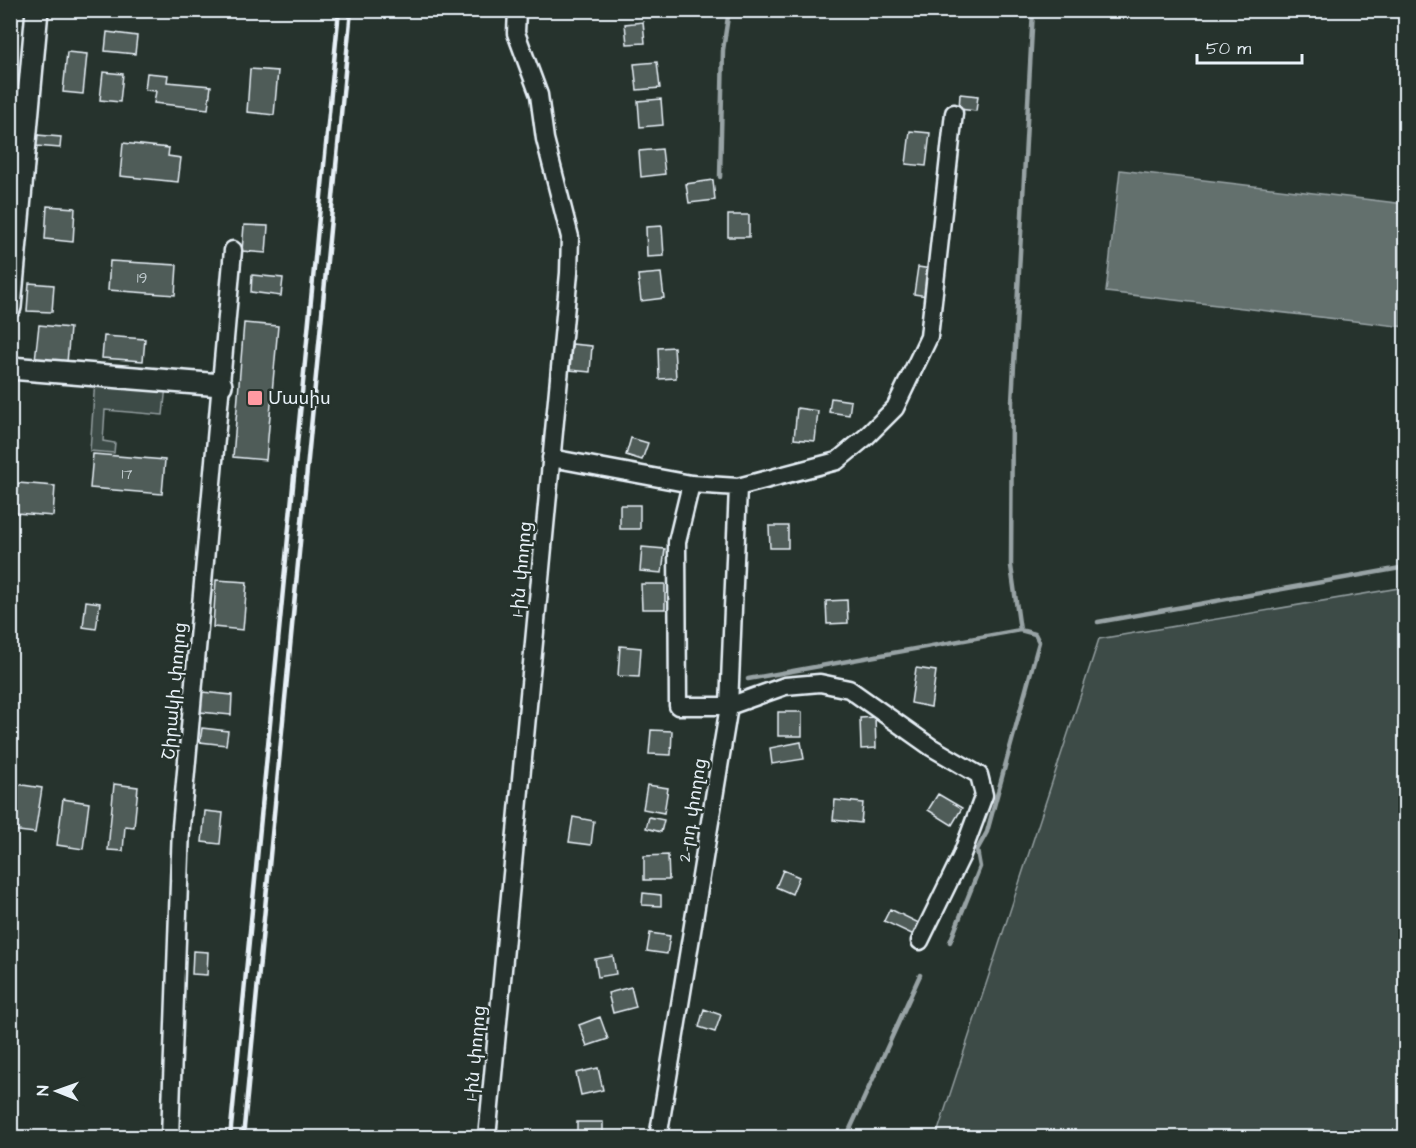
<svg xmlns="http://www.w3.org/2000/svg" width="1416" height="1148" viewBox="0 0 1416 1148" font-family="'Architects Daughter','Noto Sans Armenian',sans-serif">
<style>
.green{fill:#3e4b47;stroke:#939ea0;stroke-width:1.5}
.water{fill:#636f6d;stroke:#98a3a5;stroke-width:1.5}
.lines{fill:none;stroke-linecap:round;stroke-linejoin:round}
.stream{stroke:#98a3a5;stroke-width:4.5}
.building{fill:#505c59;stroke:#e8f1f8;stroke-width:1.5}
.minor-casing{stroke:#e8f1f8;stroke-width:21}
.major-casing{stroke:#e8f1f8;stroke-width:26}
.minor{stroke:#26332d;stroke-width:16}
.major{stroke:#26332d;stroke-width:21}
.rail{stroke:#e8f1f8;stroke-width:4.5}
.poi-dot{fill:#ff9aa2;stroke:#26332d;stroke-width:2}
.labels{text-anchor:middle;stroke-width:5;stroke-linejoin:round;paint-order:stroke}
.number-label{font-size:15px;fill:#c2ccd0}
.poi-label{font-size:18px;fill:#e8f1f8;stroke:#26332d;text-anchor:start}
.street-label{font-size:18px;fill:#e8f1f8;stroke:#26332d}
</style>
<rect width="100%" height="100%" fill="#26332d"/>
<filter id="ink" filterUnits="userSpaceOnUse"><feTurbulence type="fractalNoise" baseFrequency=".0167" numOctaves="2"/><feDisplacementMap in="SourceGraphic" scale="12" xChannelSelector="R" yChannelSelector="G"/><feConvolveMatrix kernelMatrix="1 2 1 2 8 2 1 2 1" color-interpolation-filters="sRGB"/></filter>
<g filter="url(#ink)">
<path class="green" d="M95,380l71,6 -3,29 -58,-5 -2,31 12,2 -1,10 -24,-2z
M1405,587v550h-469l163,-498z"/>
<path class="water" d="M1120,170l285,34v123l-299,-35z"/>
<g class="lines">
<path class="stream" d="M720,177l3,-127 6,-40
M1098,622l308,-55
M1020,630l-9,-64 1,-164 21,-392
M748,679l272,-49 15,4 4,8 -52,190 -10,18 3,17 -30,75
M846,1138l74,-163"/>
</g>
<path class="building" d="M643,22l2,21 -18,1 -2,-20z
M107,32l30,4 -2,18 -30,-3z
M67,52l20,2 -4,40 -20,-2z
M657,62l3,26 -23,2 -3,-26z
M250,69l28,2 -4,44 -27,-3z
M103,72l20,2 -3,28 -20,-2z
M147,73l21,2 -1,7 44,4 -3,23 -54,-6 2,-12 -11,-1z
M960,94l18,2 -2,15 -17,-2z
M661,99l2,26 -23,2 -2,-26z
M910,131l20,2 -4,33 -20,-2z
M37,135l24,2 -1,11 -24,-2z
M123,143l46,5 -1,8 13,2 -3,24 -58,-6z
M662,149l3,25 -24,3 -2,-26z
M713,180l2,20 -26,3 -3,-19z
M47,206l28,2 -2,34 -28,-3z
M728,215h21v22h-21z
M244,225l24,1 -2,27 -24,-2z
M662,226l2,30 -17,1 -1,-30z
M110,261l67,4 -2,30 -67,-5z
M918,267l13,2 -4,27 -13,-2z
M661,273l3,25 -23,3 -3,-26z
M252,275l31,3 -2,18 -30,-4z
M29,283l25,2 -2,27 -25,-1z
M244,323l34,3 -12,134 -33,-3z
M39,325l31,3 -3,35 -32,-3z
M104,336l41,3 -2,22 -41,-3z
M572,344l20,2 -2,26 -20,-2z
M674,347l2,31 -17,1 -1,-31z
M831,398l20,3 -2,14 -20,-3z
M797,408l21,3 -3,30 -21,-2z
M631,438l17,5 -6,17 -16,-5z
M93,454l72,6 -3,34 -72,-6z
M18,483l37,3 -2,30 -37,-3z
M620,505h20v24h-20z
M769,526h19v22h-18z
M642,547l23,2 -3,24 -22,-2z
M216,580l31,2 -4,48 -30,-3z
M641,584h24v25h-23z
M847,600l1,23 -21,1 -1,-23z
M86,601l14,2 -4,26 -13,-2z
M620,646l21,2 -2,29 -21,-1z
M916,668l20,3 -5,36 -20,-4z
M202,692l30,3 -1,20 -31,-3z
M778,712h24v24h-24z
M875,717l1,31 -15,1 -1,-31z
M202,728l26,3 -2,14 -26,-3z
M651,730l21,1 -1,24 -22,-1z
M801,742l3,17 -32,5 -2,-16z
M16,784l26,4 -7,45 -25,-3z
M114,784l24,3 -4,40 -9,-1 -2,25 -15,-1z
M647,785l21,3 -4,25 -21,-4z
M938,794l24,14 -10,17 -24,-15z
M63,799l26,4 -6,46 -26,-4z
M835,800l28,3 -2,20 -28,-3z
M205,811l18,2 -3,31 -18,-2z
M573,817l21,4 -3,24 -22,-3z
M649,817l15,3 -3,12 -15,-4z
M668,855l1,25h-25v-24z
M783,870l16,7 -7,17 -16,-7z
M643,893l18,2v11l-19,-1z
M890,909l31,15 -5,12 -32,-15z
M650,933l20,3 -3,18 -20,-3z
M193,951l15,1 -1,23 -15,-1z
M613,956l3,18 -18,3 -3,-18z
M631,987l5,20 -23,6 -5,-20z
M704,1009l17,6 -6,17 -16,-5z
M600,1017l8,22 -21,7 -8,-21z
M598,1068l5,22 -22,5 -5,-22z
M577,1122h26v16h-26z"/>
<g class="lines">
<defs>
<path id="minor" d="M551,458l140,26 47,3 99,-26 29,-24 29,-29 34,-71 25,-224
M691,484l-14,58 1,164h51l56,-20 35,-3 29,6 82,58 48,28 5,20 -23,62 -41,84
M170,1138l11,-311 52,-577
M487,1138l82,-865 1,-36 -25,-98 -6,-44 -23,-62 1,-23
M658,1138l71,-432 9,-219"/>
<path id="major" d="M10,307l27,-297
M10,368l211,17"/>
</defs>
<use href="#minor" class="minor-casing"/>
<use href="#major" class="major-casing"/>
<use href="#minor" class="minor"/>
<use href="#major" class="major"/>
<path class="rail" d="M230,1138l109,-1128
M243,1138l108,-1128"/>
</g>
</g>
<rect class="poi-dot" x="247" y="390" width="16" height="16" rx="3"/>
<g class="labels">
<g class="number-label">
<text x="142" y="283">19</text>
<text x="127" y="479">17</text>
</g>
<g class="poi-label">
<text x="268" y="404">Մասիս</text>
</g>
<g class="street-label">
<text transform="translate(521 569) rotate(-85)" y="6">1-ին փողոց</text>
<text transform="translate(174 691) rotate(-85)" y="6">Շիրակի փողոց</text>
<text transform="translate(692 810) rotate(-81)" y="6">2-րդ փողոց</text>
<text transform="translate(475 1053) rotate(-85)" y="6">1-ին փողոց</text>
</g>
</g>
<rect width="1416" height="1148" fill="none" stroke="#26332d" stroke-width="36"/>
<rect x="18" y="18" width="1380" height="1112" fill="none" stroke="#e8f1f8" stroke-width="2" filter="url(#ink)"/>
<g transform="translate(57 1091) rotate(271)" stroke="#26332d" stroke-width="4.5" paint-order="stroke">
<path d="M0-4.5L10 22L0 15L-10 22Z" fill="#e8f1f8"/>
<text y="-9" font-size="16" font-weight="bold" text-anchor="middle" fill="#e8f1f8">N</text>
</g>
<path d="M1197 54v9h105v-9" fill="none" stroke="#e8f1f8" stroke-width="3"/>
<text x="1206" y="54" font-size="18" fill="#e8f1f8" stroke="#26332d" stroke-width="4.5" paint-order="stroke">50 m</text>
</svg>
